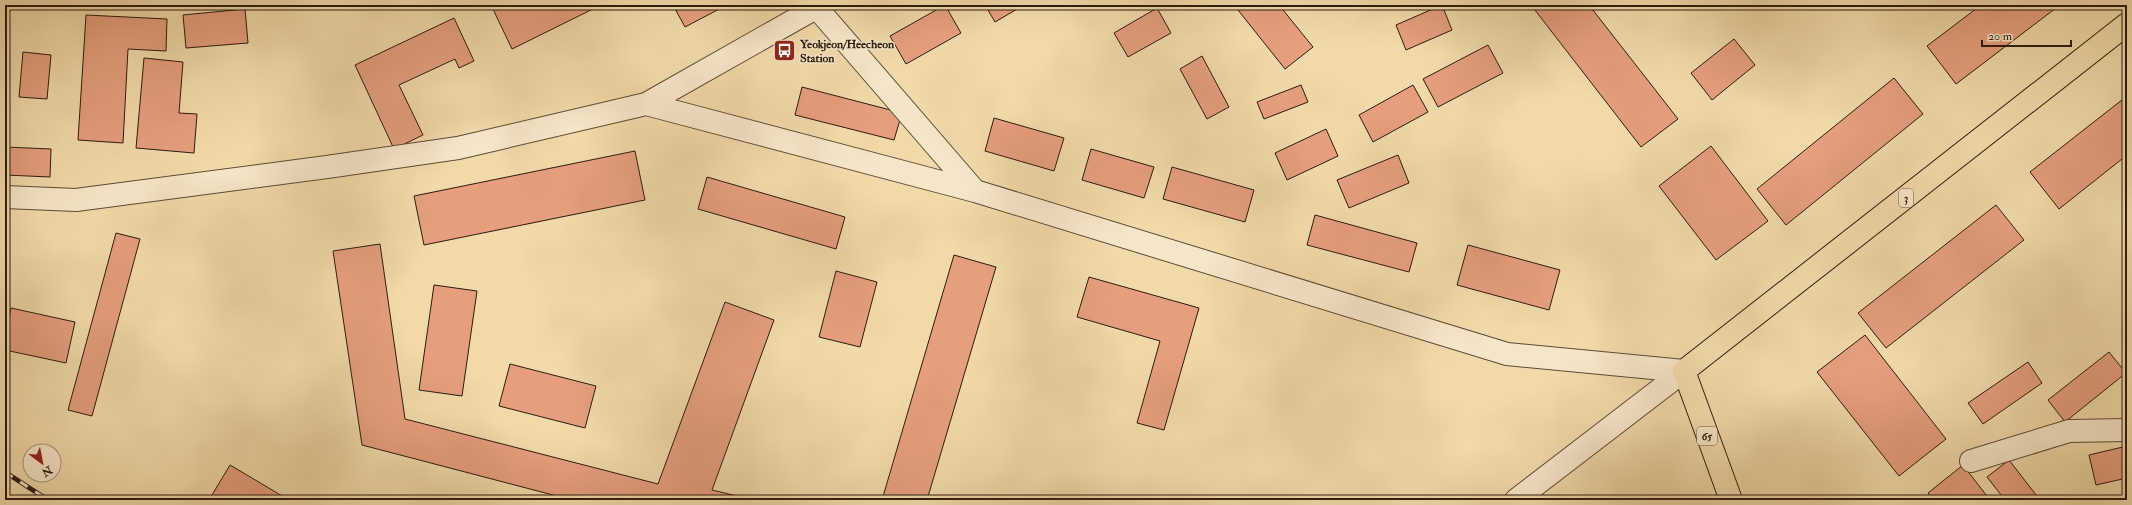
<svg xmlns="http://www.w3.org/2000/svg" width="2132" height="505" viewBox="0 0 2132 505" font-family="'IM FELL Double Pica',serif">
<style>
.building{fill:#e69e7f;stroke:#2c1c0b}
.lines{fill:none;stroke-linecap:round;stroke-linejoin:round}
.minor-casing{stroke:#5d4b33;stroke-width:24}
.major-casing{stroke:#2c1c0b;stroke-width:24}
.minor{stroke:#f6e6c8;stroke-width:22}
.major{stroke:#f1d9aa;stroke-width:22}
.rail-casing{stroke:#2c1c0b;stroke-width:4.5}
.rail{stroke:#f6e6c8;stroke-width:3;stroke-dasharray:9;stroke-linecap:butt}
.labels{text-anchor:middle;stroke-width:3;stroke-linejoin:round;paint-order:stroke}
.shield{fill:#f6e6c8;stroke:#695944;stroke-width:1}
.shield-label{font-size:11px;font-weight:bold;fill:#2c1c0b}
.poi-label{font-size:12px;font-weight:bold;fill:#2c1c0b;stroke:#f6e6c8;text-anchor:start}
</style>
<rect width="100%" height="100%" fill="#f1d9aa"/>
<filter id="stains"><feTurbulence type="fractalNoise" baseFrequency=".005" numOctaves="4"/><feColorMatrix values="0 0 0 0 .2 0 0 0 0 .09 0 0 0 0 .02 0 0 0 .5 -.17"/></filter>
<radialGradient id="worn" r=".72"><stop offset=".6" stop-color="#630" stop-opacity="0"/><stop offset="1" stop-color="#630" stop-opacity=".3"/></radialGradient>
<path class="building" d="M491,5h26l1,2 3,-2h80l-89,44z
M678,5h49l-42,22 -11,-20z
M945,5l16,28 -55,31 -16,-28z
M985,5h39l-29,17z
M1234,5h45l34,42 -28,22z
M1442,5l10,25 -46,20 -10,-25z
M1531,5h58l89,114 -37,28z
M1981,5h79l-104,79 -29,-38z
M1157,8l14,25 -43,24 -14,-24z
M245,9l3,34 -62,5 -3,-33z
M86,15l81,4 -1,32 -38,-2 -5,94 -45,-3z
M454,18l20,43 -15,7 -4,-9 -56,26 24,50 -29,14 -39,-84z
M1734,39l21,26 -43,35 -21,-27z
M1488,45l15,28 -65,34 -15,-28z
M23,52l28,3 -4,44 -28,-2z
M1202,56l27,51 -22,12 -27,-50z
M144,58l39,4 -4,51 18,1 -3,39 -58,-5z
M1894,78l29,36 -137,111 -29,-36z
M1301,85l7,17 -44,17 -7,-17z
M1413,85l15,27 -55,30 -14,-27z
M802,87l100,26 -8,27 -99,-25z
M2127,96v59l-68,54 -29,-37z
M994,118l70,20 -10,33 -69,-20z
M1326,129l12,27 -51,24 -12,-27z
M1711,146l57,75 -52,39 -57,-74z
M5,147l46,2 -1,28 -45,-2z
M1091,149l63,18 -10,31 -62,-18z
M635,151l10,49 -221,45 -10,-49z
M1398,155l11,28 -60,25 -12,-28z
M1172,167l82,23 -9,32 -82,-23z
M707,177l138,40 -9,32 -138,-40z
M1996,205l28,35 -138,108 -28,-35z
M1315,215l102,28 -8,29 -102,-27z
M116,233l24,6 -48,177 -24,-6z
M380,244l25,175 253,65 67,-182 49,18 -62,170 42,10h-182l-210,-55 -29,-194z
M1468,245l92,25 -11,40 -92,-25z
M954,255l42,12 -69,233h-45z
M836,271l41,11 -17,65 -41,-10z
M1089,277l110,31 -35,122 -27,-7 23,-82 -83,-24z
M434,285l43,6 -15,105 -43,-6z
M11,308l64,14 -9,41 -61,-13v-14z
M1865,335l81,104 -47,37 -82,-104z
M2109,352l17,21 -61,49 -17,-22z
M2028,362l14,21 -59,41 -15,-21z
M510,364l86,22 -11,42 -86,-22z
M2127,446v32l-31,7 -7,-30z
M2009,460l31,40h-35l-18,-23z
M230,465l59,35h-80z
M1963,465l27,35h-57l-5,-7z"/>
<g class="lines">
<defs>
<path id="minor" d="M816,7l159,184
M646,104l329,87 532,163 177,17
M5,197l71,3 251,-33 131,-19 188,-44 175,-99
M1971,461l98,-30 58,-1
M1516,500l168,-129"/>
<path id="major" d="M1731,500l-47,-129 443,-347"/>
</defs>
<use href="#minor" class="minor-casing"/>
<use href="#major" class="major-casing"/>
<use href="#minor" class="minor"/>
<use href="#major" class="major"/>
<defs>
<path id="rail" d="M5,472l43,28
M5,498l3,2"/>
</defs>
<use href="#rail" class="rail-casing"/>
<use href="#rail" class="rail"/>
</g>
<defs>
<symbol id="bus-square" viewBox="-11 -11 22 22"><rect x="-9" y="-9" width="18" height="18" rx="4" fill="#8f2418" stroke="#f6e6c8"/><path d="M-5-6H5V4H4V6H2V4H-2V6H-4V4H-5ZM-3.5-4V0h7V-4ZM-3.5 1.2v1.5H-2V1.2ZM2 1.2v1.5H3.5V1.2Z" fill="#fff"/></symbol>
</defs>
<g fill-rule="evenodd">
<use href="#bus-square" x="772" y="38" width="25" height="25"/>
</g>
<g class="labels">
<g class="shield">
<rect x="1899" y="189" width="14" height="18" rx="3"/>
<rect x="1697" y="427" width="20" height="18" rx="3"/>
</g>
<g class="shield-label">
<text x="1906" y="202">3</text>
<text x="1707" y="440">65</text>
</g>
<g class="poi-label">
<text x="800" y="48">Yeokjeon/Heecheon<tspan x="800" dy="14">Station</tspan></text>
</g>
</g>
<rect width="2132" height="505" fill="none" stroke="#f1d9aa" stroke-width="20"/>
<rect x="6" y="6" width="2120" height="493" fill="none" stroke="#2c1c0b" stroke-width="2"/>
<rect x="10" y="10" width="2112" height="485" fill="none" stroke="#2c1c0b"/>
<g transform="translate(42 463) rotate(148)"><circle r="19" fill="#f6e6c8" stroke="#a5957c"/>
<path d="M0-3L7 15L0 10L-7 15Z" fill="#8f2418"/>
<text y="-6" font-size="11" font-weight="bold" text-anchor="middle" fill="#2c1c0b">N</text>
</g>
<path d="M1982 40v6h89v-6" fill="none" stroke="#2c1c0b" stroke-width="2"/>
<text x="1988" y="40" font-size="12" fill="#2c1c0b" stroke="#f6e6c8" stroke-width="3" paint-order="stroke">20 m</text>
<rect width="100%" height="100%" filter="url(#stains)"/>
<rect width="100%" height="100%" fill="url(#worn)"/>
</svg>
